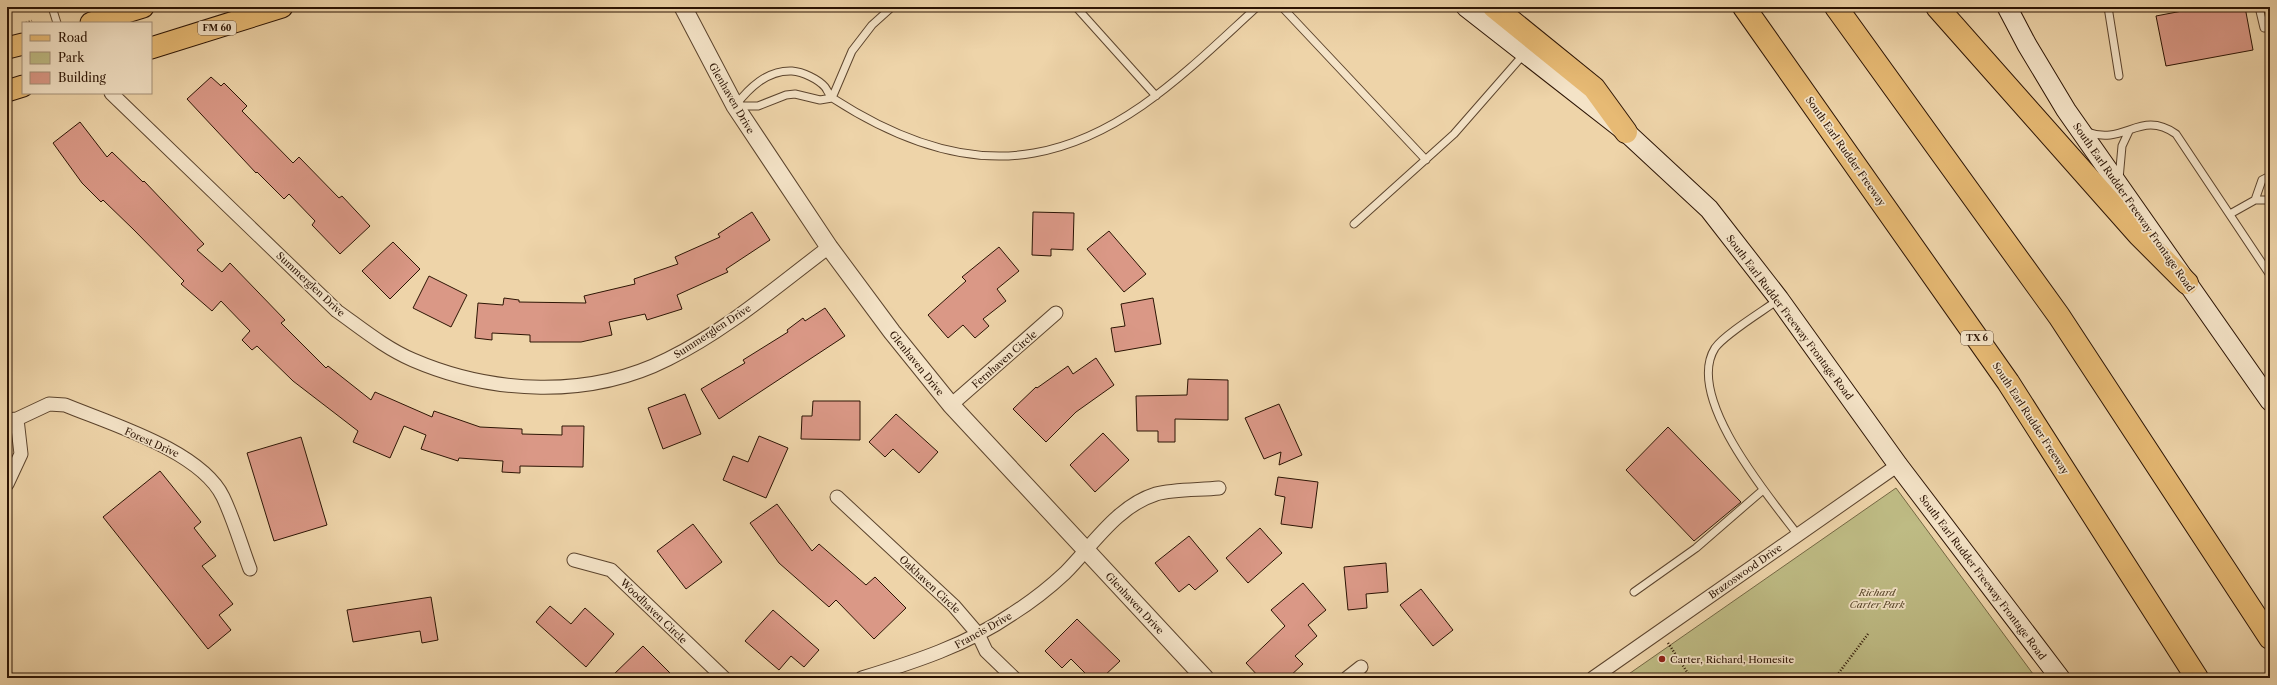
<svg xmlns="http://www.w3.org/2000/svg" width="2277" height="685" viewBox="0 0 2277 685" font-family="'Libre Caslon Text',serif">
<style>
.green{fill:#bebb84;stroke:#756844}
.building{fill:#da9886;stroke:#2c1404}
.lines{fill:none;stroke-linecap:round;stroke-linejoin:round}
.service-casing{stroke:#5c442d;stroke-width:9}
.minor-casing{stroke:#5c442d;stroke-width:15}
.tertiary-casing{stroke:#5c442d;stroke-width:19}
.secondary-casing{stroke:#2c1404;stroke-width:21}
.primary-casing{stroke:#2c1404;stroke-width:23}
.motorway-casing{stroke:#2c1404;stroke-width:24}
.path{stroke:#2c1404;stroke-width:2.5;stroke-dasharray:1 2;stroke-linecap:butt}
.service{stroke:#f4e3c7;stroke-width:7}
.minor{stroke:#f4e3c7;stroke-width:13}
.tertiary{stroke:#f4e3c7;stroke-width:17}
.secondary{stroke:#f4e3c7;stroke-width:19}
.primary{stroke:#e7ba74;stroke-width:21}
.motorway{stroke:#e7ba74;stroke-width:22}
.poi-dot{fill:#8f2418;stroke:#f4e3c7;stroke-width:1.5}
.labels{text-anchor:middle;stroke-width:3.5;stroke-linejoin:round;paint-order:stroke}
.shield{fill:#f4e3c7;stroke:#68523e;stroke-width:1}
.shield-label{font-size:9px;font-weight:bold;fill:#2c1404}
.street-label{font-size:10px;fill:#2c1404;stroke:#f4e3c7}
.park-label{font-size:10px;font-style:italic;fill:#58462a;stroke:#f4e3c7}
.poi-label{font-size:10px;fill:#2c1404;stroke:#f4e3c7;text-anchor:start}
</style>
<rect width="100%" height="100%" fill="#eed4a9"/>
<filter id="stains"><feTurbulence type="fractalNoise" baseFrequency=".005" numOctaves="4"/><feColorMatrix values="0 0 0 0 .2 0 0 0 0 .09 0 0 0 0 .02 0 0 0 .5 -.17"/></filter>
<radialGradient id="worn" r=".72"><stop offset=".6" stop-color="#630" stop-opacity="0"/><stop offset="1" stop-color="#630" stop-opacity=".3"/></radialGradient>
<path class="green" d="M1896,488l140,190h-413z"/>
<path class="building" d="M2203,7h42l8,43 -87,16 -10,-50z
M211,77l10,9 3,-3 23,23 -5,5 51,52 6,-6 40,41 3,-2 28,30 -30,28 -28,-29 3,-4 -26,-27 -5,5 -27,-27 -1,1 -69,-74z
M80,122l27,35 5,-5 31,30 1,-1 60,63 -7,6 25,22 8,-9 55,57 -4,3 45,45 2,-2 43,34 4,-8 57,25 2,-6 46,16 42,2v5l40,1v-9h22l-1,41 -63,-1v7l-18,-1 1,-11 -44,-3 -1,3 -37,-12 5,-14 -22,-9 -14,32 -37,-16 5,-11 -65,-50 -36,-35 -5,4 -10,-10 8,-9 -29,-30 -9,10 -31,-27 3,-3 -50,-51 -31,-30 -2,2 -19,-19 -29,-40z
M752,212l18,28 -44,29 2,3 -51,23 5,14 -35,11 -2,-6 -36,8 3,13 -31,7h-51v-7l-38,-2v7l-17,-2 3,-35 25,2 1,-7 15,2v2l67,1 -2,-7 51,-12 -1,-5 44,-15 -3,-7 45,-20 -2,-3z
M1033,212l41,1 -1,37 -22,-1v7l-19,-1z
M1109,231l37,43 -22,18 -37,-43z
M393,242l27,27 -30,30 -28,-28z
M999,247l20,24 -22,18 9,12 -23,18 6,7 -14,12 -12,-13 -15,13 -20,-23 38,-34 -4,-4z
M429,276l38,19 -16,32 -38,-19z
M1153,298l8,46 -46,8 -4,-24 14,-2 -4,-22z
M825,308l20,28 -126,83 -18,-30 44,-26 -2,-3 45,-28 -1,-2 16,-12 2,3z
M1096,358l18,27 -38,27 -30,30 -33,-33 23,-22 1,1 31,-22 5,8z
M1188,379l40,1v40l-53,-1v23h-17v-11h-21l-1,-35 51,-1z
M685,394l16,40 -38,15 -15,-41z
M813,401h47v39l-59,-1 1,-23h10z
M1279,404l23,51 -23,10 2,-13 -17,7 -19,-41z
M896,414l42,38 -19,21 -26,-24 -8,8 -16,-15z
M1668,427l73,75 -47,39 -68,-71z
M1103,433l26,27 -34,32 -25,-27z
M759,436l29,12 -22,50 -43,-18 10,-24 15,6z
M301,437l26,88 -53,16 -27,-88z
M160,471l41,51 -7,6 22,28 -14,10 31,38 -14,11 12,15 -23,19 -105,-132z
M1278,477l40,5 -6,46 -31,-4 4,-27 -10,-2z
M777,504l35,47 7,-7 47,41 9,-8 31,31 -32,31 -38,-39 -7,7 -50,-44 -29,-40z
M693,524l29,38 -36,27 -29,-38z
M1260,528l22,25 -34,30 -22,-25z
M1189,536l29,35 -23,19 -6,-6 -10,8 -24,-29z
M1386,563l2,29 -22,2 1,14 -19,2 -4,-43z
M1303,583l23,27 -18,15 9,11 -22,20 8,8 -15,14h-28l-14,-15 39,-37 -14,-16z
M1421,589l32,41 -20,16 -33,-41z
M431,597l7,43 -16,3 -2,-12 -67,11 -6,-32z
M550,606l21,18 14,-16 29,26 -28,33 -50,-45z
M773,610l46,40 -15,17 -13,-11 -12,14 -34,-29z
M1077,619l43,42 -18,17h-12l-19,-19 -9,9 -17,-17z
M643,646l32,32h-65z"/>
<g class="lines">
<defs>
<path id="service" d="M52,7l5,16
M1076,7l80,89
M1282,7l144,153
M2108,7l11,69
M2259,7l5,21 6,-2
M832,98l20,-47 20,-26 20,-18
M735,106c14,-18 32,-36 57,-35 11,1 26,8 33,16 3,4 4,9 9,12 59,38 128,67 200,54 91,-16 158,-87 223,-146
M737,106h21l28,-11 9,-1 25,6 12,-2
M2087,132c38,14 53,-23 89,2l94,141
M2270,176l-8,4 -7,20h15
M2119,179l3,-33 7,-15
M2230,214l25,-14
M1354,224l100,-90 70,-80
M1778,300c-15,11 -53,34 -63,48 -31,49 55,150 83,187
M1634,592l62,-44 67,-58"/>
<path id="minor" d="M111,93l226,218c24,17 48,37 76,49 79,34 176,39 255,-1 59,-29 109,-73 161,-112
M951,405l105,-92
M7,420l10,-1 32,-15 16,1c46,19 136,46 158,92 11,23 18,48 27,72
M7,484l14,-30 -4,-35
M837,497l117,109 24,28 8,17 28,27
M574,560l37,10 113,108
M862,678c52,-16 105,-33 150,-64 19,-12 37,-26 53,-41 27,-27 52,-67 91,-79 18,-5 45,-4 63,-6
M1347,678l14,-11
M1593,678l305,-213"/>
<path id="tertiary" d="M683,7l52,99 94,141 63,85 59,73 254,273"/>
<path id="secondary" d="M1466,7l160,125 83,77 70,90 119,166 162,213
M2007,7l20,38 39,65 204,291"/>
<path id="primary" d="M91,23l52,-16
M7,48l16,-4
M151,48l131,-41
M7,91l16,-5"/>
<path id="motorway" d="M1494,7l100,81 32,44
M1744,7l264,375 189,296
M1836,7l223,309 211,322
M1937,7l202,228 48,48"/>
</defs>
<use href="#service" class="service-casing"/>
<use href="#minor" class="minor-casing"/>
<use href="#tertiary" class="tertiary-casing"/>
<use href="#secondary" class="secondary-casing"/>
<use href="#primary" class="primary-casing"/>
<use href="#motorway" class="motorway-casing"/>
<path class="path" d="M26,23l6,-2
M1668,643l23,35
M1835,678l33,-44"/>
<use href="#service" class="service"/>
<use href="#minor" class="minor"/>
<use href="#tertiary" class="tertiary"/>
<use href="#secondary" class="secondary"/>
<use href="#primary" class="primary"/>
<use href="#motorway" class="motorway"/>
</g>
<circle class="poi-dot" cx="1662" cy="659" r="4"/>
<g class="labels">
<g class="shield">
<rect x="198" y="21" width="38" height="14" rx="3"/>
<rect x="1961" y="331" width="32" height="14" rx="3"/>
</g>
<g class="shield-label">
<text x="217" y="31">FM 60</text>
<text x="1977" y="341">TX 6</text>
</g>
<g class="street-label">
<text transform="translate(732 98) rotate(60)" y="4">Glenhaven Drive</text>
<text transform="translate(1846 151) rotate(55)" y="4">South Earl Rudder Freeway</text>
<text transform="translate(2134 207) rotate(55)" y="4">South Earl Rudder Freeway Frontage Road</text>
<text transform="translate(311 284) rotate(43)" y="4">Summerglen Drive</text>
<text transform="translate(1790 317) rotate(53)" y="4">South Earl Rudder Freeway Frontage Road</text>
<text transform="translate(712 331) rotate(-33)" y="4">Summerglen Drive</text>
<text transform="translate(1004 359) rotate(-41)" y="4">Fernhaven Circle</text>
<text transform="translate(917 363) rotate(51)" y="4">Glenhaven Drive</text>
<text transform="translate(2031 418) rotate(57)" y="4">South Earl Rudder Freeway</text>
<text transform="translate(152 442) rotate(24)" y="4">Forest Drive</text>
<text transform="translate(1745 571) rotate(-35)" y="4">Brazoswood Drive</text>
<text transform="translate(1983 577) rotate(53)" y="4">South Earl Rudder Freeway Frontage Road</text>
<text transform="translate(930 584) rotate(43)" y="4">Oakhaven Circle</text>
<text transform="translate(1135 603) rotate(47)" y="4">Glenhaven Drive</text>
<text transform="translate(654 611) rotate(44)" y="4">Woodhaven Circle</text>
<text transform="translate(983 630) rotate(-29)" y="4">Francis Drive</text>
</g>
<g class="park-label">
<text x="1877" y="596">Richard<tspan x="1877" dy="12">Carter Park</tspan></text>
</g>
<g class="poi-label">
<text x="1670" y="663">Carter, Richard, Homesite</text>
</g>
</g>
<rect width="2277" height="685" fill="none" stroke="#eed4a9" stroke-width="24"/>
<rect x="8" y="8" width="2261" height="669" fill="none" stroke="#2c1404" stroke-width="2"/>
<rect x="12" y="12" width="2253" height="661" fill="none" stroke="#2c1404"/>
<rect x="22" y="22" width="130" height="72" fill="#f4e3c7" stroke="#a49079"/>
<rect x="30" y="35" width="20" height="6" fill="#e7ba74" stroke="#a49079"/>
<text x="58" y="42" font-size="12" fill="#2c1404">Road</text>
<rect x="30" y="52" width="20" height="12" fill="#bebb84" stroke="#a49079"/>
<text x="58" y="62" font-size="12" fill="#2c1404">Park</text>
<rect x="30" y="72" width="20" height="12" fill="#da9886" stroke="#a49079"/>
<text x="58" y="82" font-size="12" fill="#2c1404">Building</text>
<rect width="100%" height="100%" filter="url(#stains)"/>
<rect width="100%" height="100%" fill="url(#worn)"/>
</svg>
